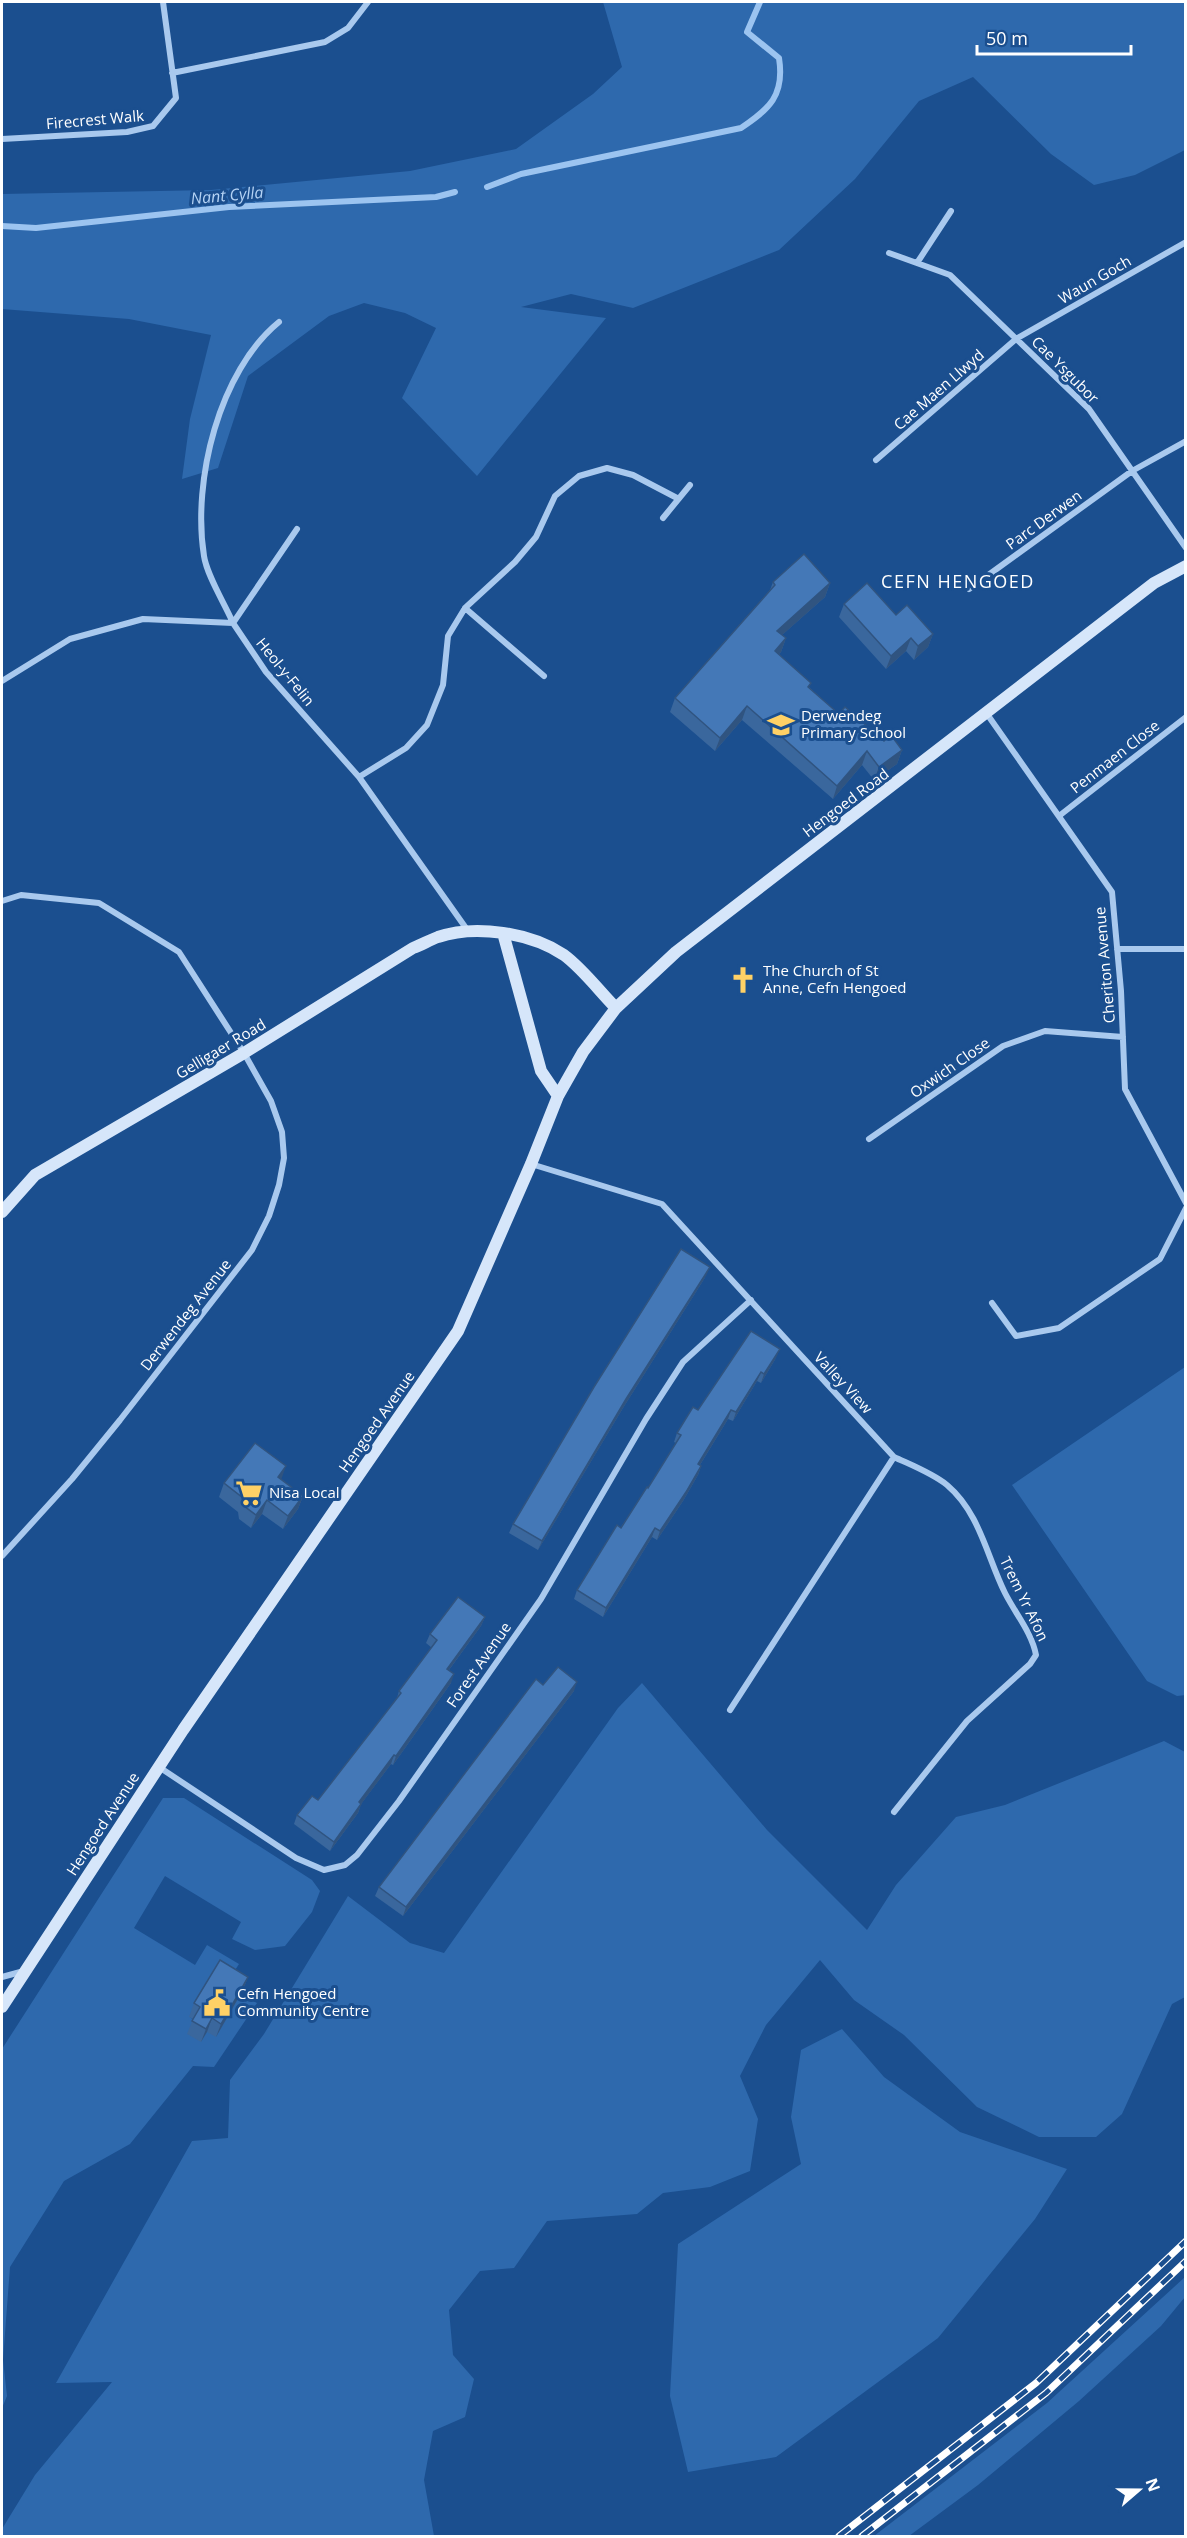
<svg xmlns="http://www.w3.org/2000/svg" width="1187" height="2538" viewBox="0 0 1187 2538" font-family="'Open Sans',sans-serif">
<style>
.green{fill:#2e69ad}
.lines{fill:none;stroke-linecap:round;stroke-linejoin:round}
.stream{stroke:#9cc4f0;stroke-width:6}
.street{stroke:#a9c9ee;stroke-width:6}
.secondary{stroke:#d6e6fa;stroke-width:12}
.rail-casing{stroke:#fff;stroke-width:7}
.rail{stroke:#1b4f8f;stroke-width:4.5;stroke-dasharray:14;stroke-linecap:butt}
.wall{fill:#3a679d}
.shaded-wall{fill:#305480}
.building{fill:#4478b7;stroke:#305480;stroke-width:1.5}
.labels{text-anchor:middle;stroke-width:6;stroke-linejoin:round;paint-order:stroke}
.street-label{font-size:15px;fill:#fff;stroke:#1b4f8f}
.poi-label{font-size:15px;fill:#fff;stroke:#1b4f8f;text-anchor:start}
.water-label{font-size:16px;font-style:italic;fill:#b5d3f5;stroke:#1b4f8f}
.quarter-label{font-size:18px;letter-spacing:1.5px;fill:#fff;stroke:#1b4f8f}
</style>
<rect width="100%" height="100%" fill="#1b4f8f"/>
<path class="green" d="M603,2h582v148l-50,25 -41,10 -43,-31 -78,-77 -54,24 -64,78 -76,71 -146,58 -62,-14 -50,13 85,11 -129,158 -75,-78 34,-70 -31,-15 -41,-10 -35,13 -81,60 -30,92 -36,11 8,-60 21,-84 -82,-16 -127,-10v-115l209,-4 199,-19 106,-22 77,-55 29,-27z
M1185,1367l1,328 -9,1 -30,-15 -135,-196z
M642,1683l125,147 100,100 29,-45 60,-68 49,-12 159,-64 21,11v245l-13,7 -50,110 -26,23h-57l-62,-30 -73,-72 -50,-35 -34,-40 -54,65 -26,51 18,43 -8,52 -40,16 -47,6 -26,21 -90,7 -33,47 -34,3 -31,39 4,45 21,24 -9,38 -32,14 -9,49 10,56h-432v-7l33,-54 77,-93 -56,1 136,-242 36,-3 2,-58 34,-46 84,-138 62,47 34,10 174,-245z
M163,1798h21l128,82 8,11 -8,21 -27,34 -30,4 -23,-11 9,-17 -76,-46 -31,52 61,37 12,-20 32,19 -11,17 -38,36 17,15 33,-37 17,8 -43,64 -21,-1 -63,78 -66,37 -54,86 -7,93 4,36 -5,12v-359z
M842,2029l42,48 76,55 107,37 -32,50 -97,119 -162,119 -88,15 -18,-76 8,-152 123,-80 -10,-47 10,-67z
M1185,2277v20l-24,29 -82,75 -101,84 -69,51h-35l173,-133z"/>
<g class="lines">
<path class="stream" d="M487,187l34,-13 220,-46c28,-19 44,-32 38,-70l-32,-26 13,-30
M2,226l34,2 193,-21 207,-10 19,-5"/>
<path class="street" d="M172,73l153,-31 23,-14 20,-26
M2,139l125,-7 26,-6 23,-28 -13,-96
M889,253l61,22 139,134 97,139
M917,263l34,-52
M876,460l140,-121 170,-97
M663,518l27,-33
M969,589l163,-118 54,-30
M465,608l79,68
M233,623c-8,-19 -26,-47 -29,-67 -12,-75 15,-185 75,-234
M233,623l64,-94
M2,681l68,-42 73,-20 90,4 33,49 93,105 109,154
M987,714l125,178 9,99 4,98 61,114
M359,777l47,-29 21,-23 16,-40 5,-49 17,-28 50,-46 21,-25 19,-41 24,-20 28,-8 26,7 44,23
M1059,816l127,-99
M2,901l19,-6 78,8 80,49 65,101 27,48 11,31 2,26 -5,27 -10,31 -17,34 -132,170 -48,59 -70,77
M1117,949h69
M869,1139l134,-93 42,-15 78,6
M531,1164l131,40 232,253 -164,253
M992,1303l24,33 43,-8 101,-69 26,-51
M894,1457c17,8 38,16 53,28 33,28 40,72 58,108 10,20 27,40 31,62l-6,9 -63,57 -73,91
M159,1767l137,91 28,12 21,-5 12,-10 42,-54 142,-202 105,-180 37,-57 68,-62
M2,1977l22,-6"/>
<path class="secondary" d="M558,1096l25,-44 33,-44 60,-56 478,-369 32,-17
M2,1212l33,-37 209,-122 169,-105c8,-3 17,-8 25,-11 38,-13 93,-4 126,18 19,14 36,37 52,53
M2,2007l181,-277 275,-399 73,-167 27,-68 -17,-25 -38,-138"/>
<defs>
<path id="rail" d="M839,2536l197,-153 150,-142
M862,2536l184,-143 140,-132"/>
</defs>
<use href="#rail" class="rail-casing"/>
<use href="#rail" class="rail"/>
</g>
<path class="wall" d="M773,582l57,1 -5,14 -43,38 4,3 -5,14 -2,2 31,34 29,26 45,27 18,9 -5,14 -23,16 -12,-15 -29,34 -91,-79 -27,31 -45,-39 5,-14 95,-108z
M844,604l52,11 37,19 -5,13 -14,13 -8,-9 -20,18 -47,-52z
M706,1276l-83,132 -85,142 -29,-17 4,-9z
M776,1358l-15,25 -4,-2 -24,40 -5,-2 -28,46 1,1 -3,9 -15,26 -26,39 -5,-3 -49,80 -29,-18 3,-9 71,-102 28,-45 -2,-1 3,-9 21,-23z
M281,1479l22,17 -5,13 -15,20 -21,-15 -11,14 -12,-9 -1,-7 -19,-15 5,-14z
M485,1617l-4,9 -32,44 2,13 -58,82 -2,-1 -30,40 -3,9 -28,38 -36,-27 3,-9 21,-15 79,-102 2,-7 33,-43 -6,-5 4,-9z
M543,1685l31,6 -171,225 -28,-20 4,-9z
M248,1977l-5,13 -27,47 -9,-5 -6,10 -14,-8 6,-15 -4,-2 5,-14z"/>
<path class="shaded-wall" d="M830,583l-5,14 -53,47 5,-13z
M933,634l-5,13 -14,13 4,-14z
M786,638l-5,14 -11,12 5,-13z
M911,638l-5,13 -20,18 5,-13z
M747,706l-5,14 -27,31 5,-13z
M902,750l-5,14 -23,16 5,-13z
M867,751l-5,14 -29,34 4,-13z
M710,1267l-4,9 -83,132 -85,142 4,-9 84,-142z
M780,1349l-4,9 -15,25 3,-9z
M761,1372l-4,9 -24,40 3,-9z
M731,1410l-3,9 -33,54 3,-9z
M286,1466l-5,14 -3,-3z
M701,1466l-3,9 -15,26 -26,39 3,-9z
M303,1496l-5,13 -15,20 5,-13z
M267,1500l-5,14 -11,14 5,-13z
M655,1528l-3,9 -49,80 3,-9z
M485,1617l-4,9 -38,52 4,-9z
M454,1674l-3,9 -58,82 3,-9z
M577,1682l-3,9 -171,225 3,-9z
M394,1755l-3,9 -35,47 3,-9z
M361,1804l-3,9 -28,38 4,-9z
M248,1977l-5,13 -27,47 5,-13z
M212,2018l-5,14 -6,10 5,-13z"/>
<path class="building" d="M804,554l26,29 -53,48 9,7 -11,13 36,32 -3,4 31,27 6,-7 39,34 7,-6 11,15 -23,17 -12,-16 -30,35 -90,-80 -27,32 -45,-40 100,-113 -2,-3z
M867,583l29,32 11,-10 26,29 -15,12 -7,-8 -20,18 -47,-52z
M681,1249l29,18 -84,132 -84,142 -29,-17 81,-137z
M751,1331l29,18 -16,25 -3,-2 -25,40 -5,-2 -33,54 3,2 -15,26 -26,39 -5,-3 -49,80 -29,-18 40,-65 4,3 26,-41 1,1 33,-53 -4,-2 16,-26 5,3z
M255,1443l31,23 -8,11 25,19 -15,20 -21,-16 -11,15 -12,-9 -1,-8 -19,-15z
M458,1597l27,20 -38,52 7,5 -58,82 -2,-1 -35,47 2,2 -27,38 -37,-27 15,-19 6,4 83,-107 -2,-2 38,-51 -7,-6z
M558,1667l19,15 -171,225 -27,-20 157,-208 7,6z
M220,1960l28,17 -27,47 -9,-6 -6,11 -14,-8 8,-14 -6,-4z"/>
<defs>
<symbol id="school-bare" viewBox="-9 -9 18 18"><path d="M0-5L7-2L0 1L-7-2ZM-4 1L0 2.5L4 1V4Q0 6-4 4Z" fill="#ffd166" stroke="#1b4f8f" stroke-width="2.5" paint-order="stroke"/></symbol>
<symbol id="church-bare" viewBox="-9 -9 18 18"><path d="M-1.2-6h2.4v3.5h3.3v2.4h-3.3V6h-2.4V-.1h-3.3v-2.4h3.3Z" fill="#ffd166" stroke="#1b4f8f" stroke-width="2.5" paint-order="stroke"/></symbol>
<symbol id="supermarket-bare" viewBox="-9 -9 18 18"><path d="M-6-5.5h2.5l.6 2H6L4.5 2H-2.5L-4.4-4H-6ZM-1.5 3.2a1.3 1.3 0 1 0 .1 0ZM3 3.2a1.3 1.3 0 1 0 .1 0Z" fill="#ffd166" stroke="#1b4f8f" stroke-width="2.5" paint-order="stroke"/></symbol>
<symbol id="civic-bare" viewBox="-9 -9 18 18"><path d="M-.6-6.5H3V-4.5H.6V-3L4-1V1h2V6H-6V1h2V-1L-.6-3ZM-1.2 2.5V6h2.4V2.5Z" fill="#ffd166" stroke="#1b4f8f" stroke-width="2.5" paint-order="stroke"/></symbol>
</defs>
<g fill-rule="evenodd">
<use href="#school-bare" x="762" y="706" width="38" height="38"/>
<use href="#church-bare" x="724" y="961" width="38" height="38"/>
<use href="#supermarket-bare" x="230" y="1474" width="38" height="38"/>
<use href="#civic-bare" x="198" y="1984" width="38" height="38"/>
</g>
<g class="labels">
<g class="street-label">
<text transform="translate(95 120) rotate(-5)" y="5">Firecrest Walk</text>
<text transform="translate(1095 280) rotate(-30)" y="5">Waun Goch</text>
<text transform="translate(1065 370) rotate(45)" y="5">Cae Ysgubor</text>
<text transform="translate(939 390) rotate(-41)" y="5">Cae Maen Llwyd</text>
<text transform="translate(1044 520) rotate(-36)" y="5">Parc Derwen</text>
<text transform="translate(285 672) rotate(51)" y="5">Heol-y-Felin</text>
<text transform="translate(1115 757) rotate(-38)" y="5">Penmaen Close</text>
<text transform="translate(846 803) rotate(-37)" y="5">Hengoed Road</text>
<text transform="translate(1105 965) rotate(-95)" y="5">Cheriton Avenue</text>
<text transform="translate(221 1049) rotate(-31)" y="5">Gelligaer Road</text>
<text transform="translate(950 1068) rotate(-35)" y="5">Oxwich Close</text>
<text transform="translate(186 1315) rotate(-52)" y="5">Derwendeg Avenue</text>
<text transform="translate(843 1383) rotate(47)" y="5">Valley View</text>
<text transform="translate(377 1422) rotate(-55)" y="5">Hengoed Avenue</text>
<text transform="translate(1024 1599) rotate(64)" y="5">Trem Yr Afon</text>
<text transform="translate(479 1665) rotate(-55)" y="5">Forest Avenue</text>
<text transform="translate(103 1824) rotate(-57)" y="5">Hengoed Avenue</text>
</g>
<g class="poi-label">
<text x="801" y="721">Derwendeg<tspan x="801" dy="17">Primary School</tspan></text>
<text x="763" y="976">The Church of St<tspan x="763" dy="17">Anne, Cefn Hengoed</tspan></text>
<text x="269" y="1498">Nisa Local</text>
<text x="237" y="1999">Cefn Hengoed<tspan x="237" dy="17">Community Centre</tspan></text>
</g>
<g class="water-label">
<text transform="translate(227 195) rotate(-5)" y="6">Nant Cylla</text>
</g>
<g class="quarter-label">
<text x="958" y="588">CEFN HENGOED</text>
</g>
</g>
<rect width="1187" height="2538" fill="none" stroke="#ffffff" stroke-width="6"/>
<g transform="translate(1139 2490) rotate(70)" stroke="#1b4f8f" stroke-width="4.5" paint-order="stroke">
<path d="M0-4.5L10 22L0 15L-10 22Z" fill="#ffffff"/>
<text y="-9" font-size="16" font-weight="bold" text-anchor="middle" fill="#ffffff">N</text>
</g>
<path d="M977 45v9h154v-9" fill="none" stroke="#ffffff" stroke-width="3"/>
<text x="986" y="45" font-size="18" fill="#ffffff" stroke="#1b4f8f" stroke-width="4.5" paint-order="stroke">50 m</text>
</svg>
